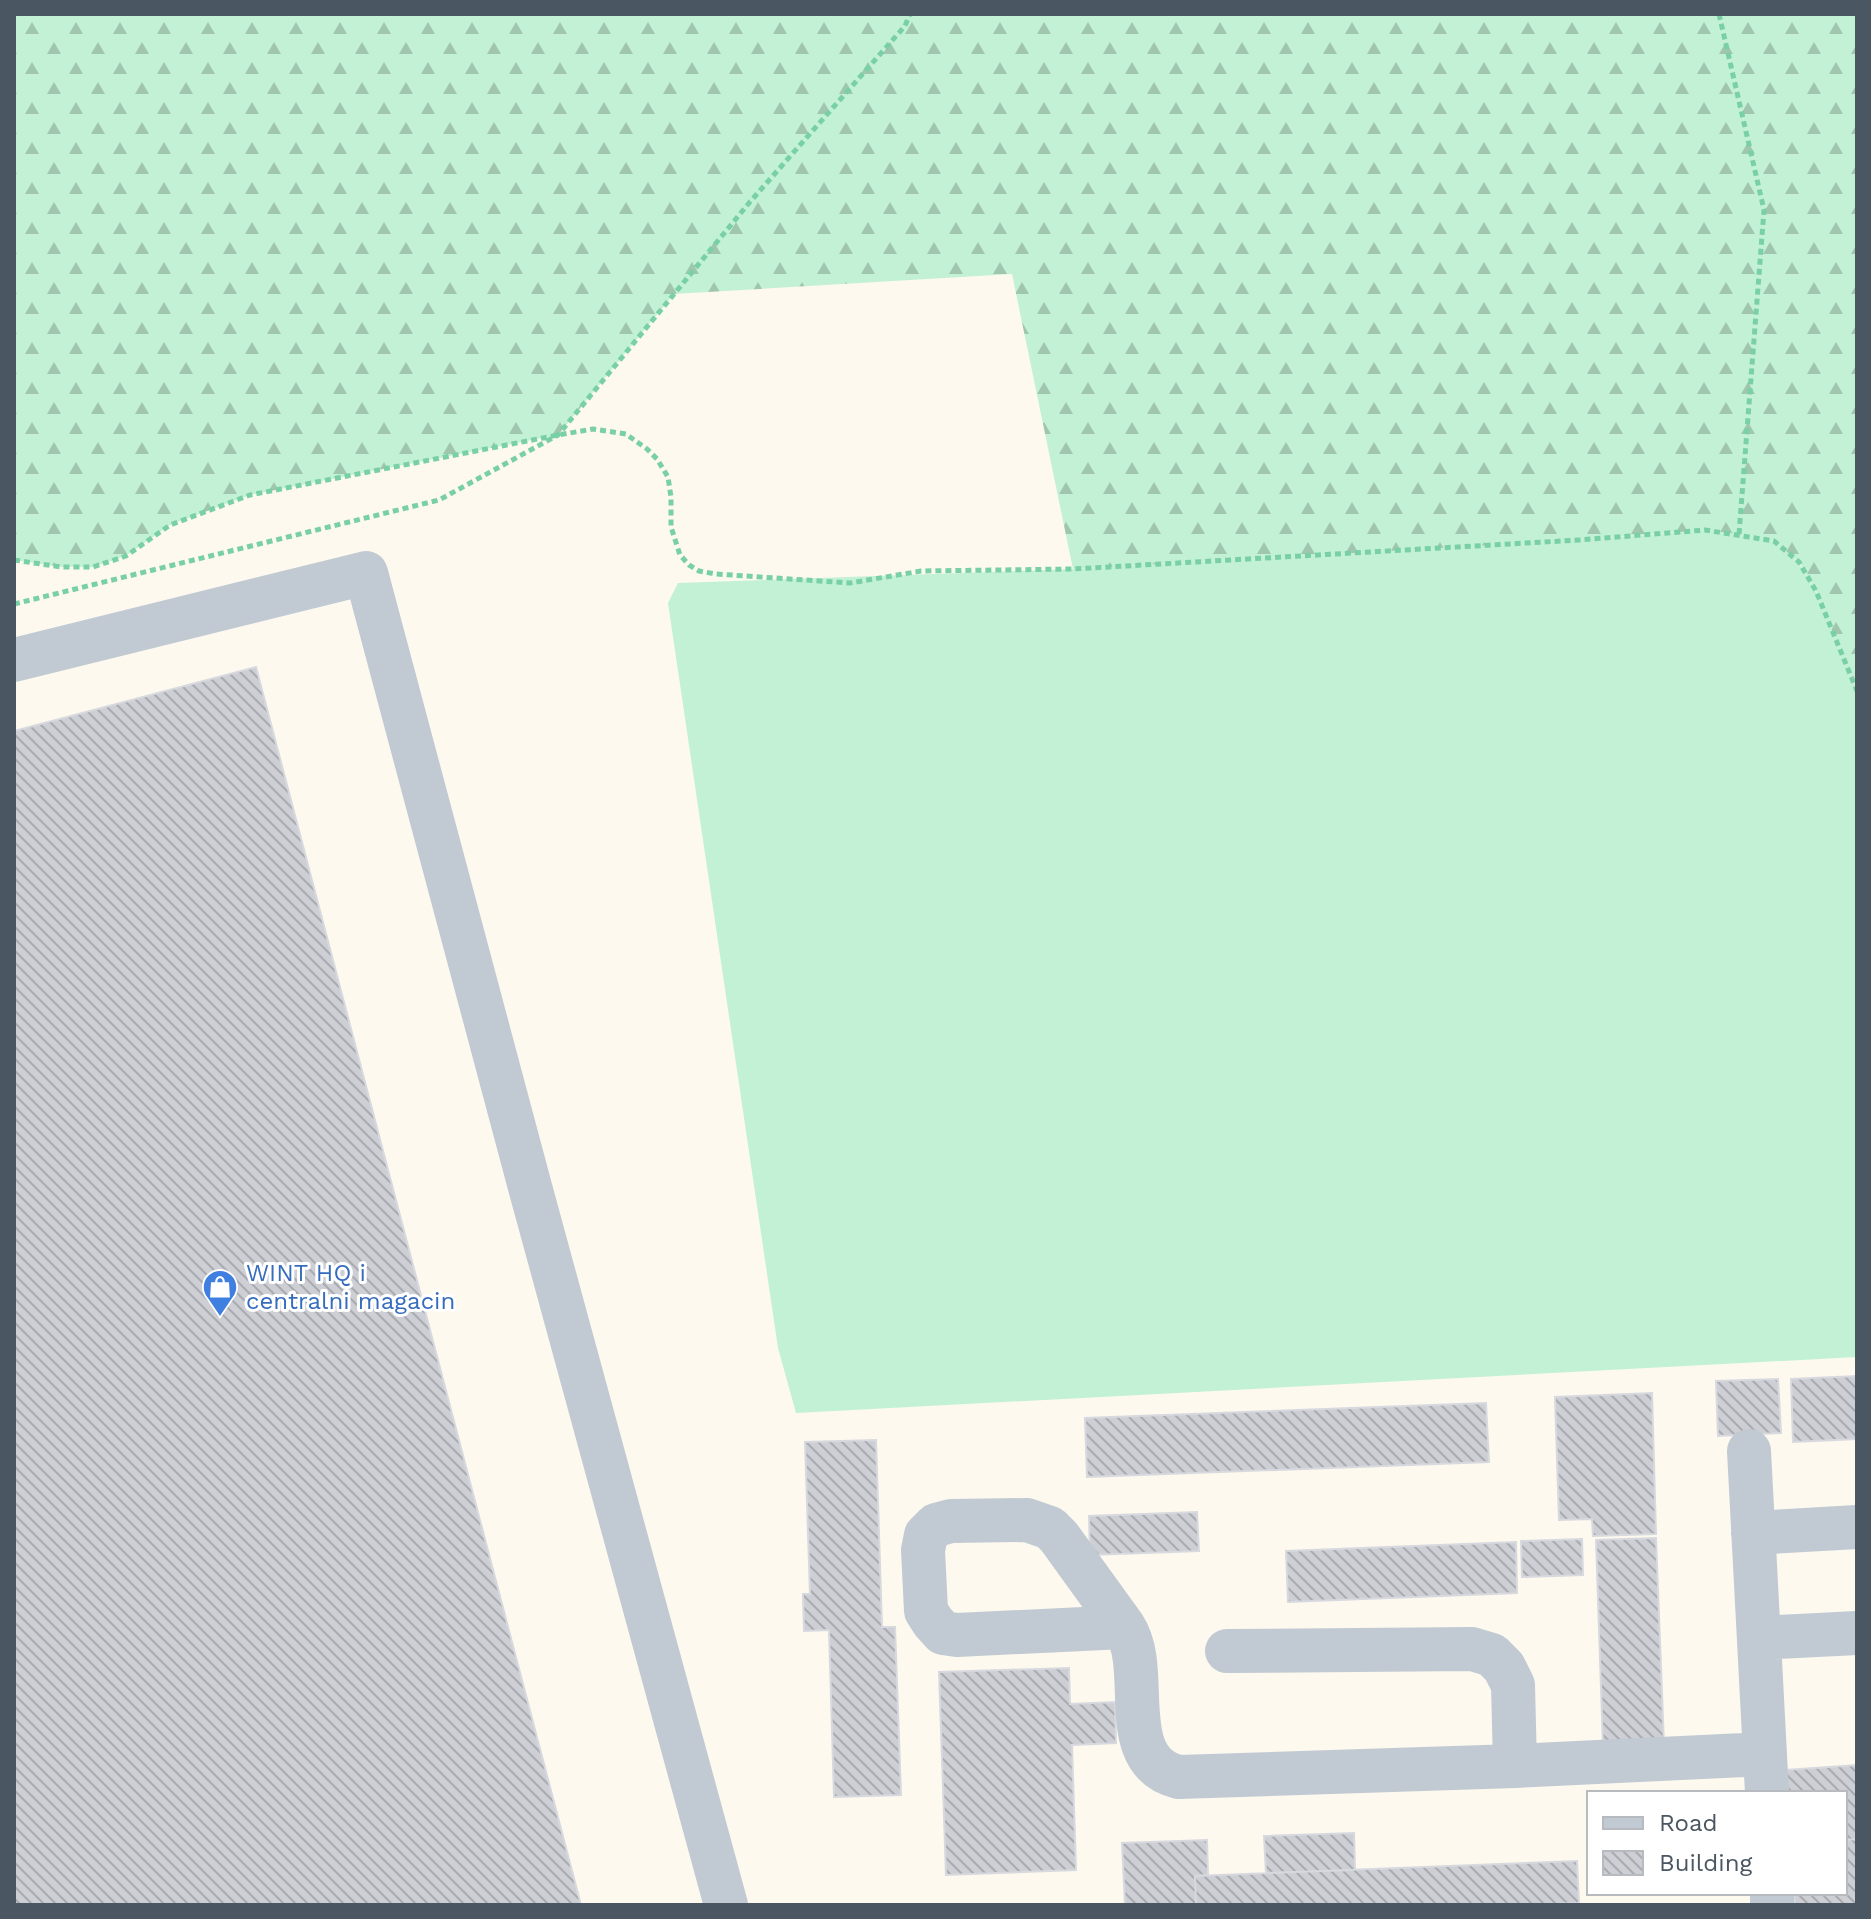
<svg xmlns="http://www.w3.org/2000/svg" width="1871" height="1919" viewBox="0 0 1871 1919" font-family="'Work Sans',sans-serif">
<style>
.commercial{fill:#fdf9ef;fill-rule:evenodd}
.grass{fill:#c3f1d5}
.forest{fill:url(#forest-firs)}
.building{fill:url(#building-back-hatch);stroke:#d7d9de;stroke-width:2}
.lines{fill:none;stroke-linecap:round;stroke-linejoin:round}
.path{stroke:#7ad0a6;stroke-width:5;stroke-dasharray:6 4;stroke-linecap:butt}
.minor{stroke:#c1cad2;stroke-width:44}
.labels{text-anchor:middle;stroke-width:6;stroke-linejoin:round;paint-order:stroke}
.shop-label{font-size:24px;fill:#366cbe;stroke:#fff;text-anchor:start}
</style>
<defs>
<pattern id="forest-firs" width="22" height="20" patternUnits="userSpaceOnUse" patternTransform="scale(2)"><rect width="22" height="20" fill="#c3f1d5"/><path d="M5 1l3.5 6h-7zM16 11l3.5 6h-7z" fill="#a0c6b0"/></pattern>
<pattern id="building-back-hatch" width="6" height="6" patternUnits="userSpaceOnUse" patternTransform="scale(2)"><rect width="6" height="6" fill="#cdcfd5"/><path d="M-1 5l2 2M0 0l6 6M5-1l2 2" fill="none" stroke="#a8abb0"/></pattern>
</defs>
<rect width="100%" height="100%" fill="#f5f3f3"/>
<path class="commercial" d="M14,14h1843v1891h-1843zM1589,1793h256v100h-256z"/>
<path class="grass" d="M1705,530c19,2 50,4 68,11 39,16 68,111 84,150v666l-1061,56 -18,-65 -110,-745 10,-20 395,-14 561,-33z"/>
<path class="forest" d="M14,14h1843v677l-41,-100 -17,-29 -25,-21 -35,-7 -34,-4 -126,10 -506,29 -61,-295 -338,20 -116,141 -308,60 -80,30 -44,31 -33,11h-32l-47,-7z"/>
<path class="building" d="M256,667l325,1238h-567v-1174z
M1857,1376v63l-64,3 -2,-63z
M1778,1379l3,54 -63,3 -2,-55z
M1652,1393l4,141 -63,2 -1,-17 -33,1 -4,-123z
M1486,1403l3,59 -402,15 -2,-59z
M876,1440l6,187h13l6,168 -67,2 -5,-167 -25,1 -1,-37h7l-5,-152z
M1197,1512l2,39 -109,4 -1,-39z
M1656,1538l8,207 -61,2 -7,-207z
M1582,1539l1,36 -61,2 -1,-36z
M1516,1542l1,51 -229,9 -2,-51z
M1069,1668l1,36 45,-2 1,41 -44,2 4,125 -130,5 -7,-203z
M1857,1765v74l-12,1v-47h-57l-2,-23z
M1354,1833l1,37 -89,3 -2,-37z
M1857,1839v66h-62l-1,-12h51v-53z
M1207,1840l1,35 -13,1 1,29h-71l-3,-62z
M1577,1861l2,42 -50,2h-333l-1,-29z"/>
<g class="lines">
<path class="path" d="M1719,14l45,196 -25,324
M14,560l47,7h32l33,-11 44,-31 80,-30 308,-60 35,-6 33,5 21,15 10,10 11,18 3,20v30l9,28 9,10 10,6 17,3 134,9 71,-12 152,-2 506,-29 126,-10 69,11 25,21 17,29 41,100
M14,604l425,-104 119,-65 191,-232 156,-177 5,-12"/>
<path class="minor" d="M14,660l352,-87 164,614 196,718
M1749,1451l18,342
M1753,1533l104,-6
M1124,1627l-65,-90 -9,-9 -23,-8 -76,1 -15,4 -10,10 -3,15 3,61 7,11 10,11 14,2 167,-8c29,43 -11,134 55,150l336,-11 250,-12
M1759,1638l98,-5
M1227,1651l245,-2 20,6 12,12 9,18 2,81
M1772,1893v12"/>
</g>
<defs>
<symbol id="shop-pin" viewBox="-11 -11 22 30"><path d="M0 17L-7.5 6A9.5 9.5 0 1 1 7.5 6Z" fill="#3f7fe0" stroke="#fff"/><path d="M-5-2.5h2.3a2.7 3.5 0 0 1 5.4 0H5L5.5 6h-11ZM-1.5-2.5h3a1.5 2.3 0 0 0-3 0Z" fill="#fff"/></symbol>
</defs>
<g fill-rule="evenodd">
<use href="#shop-pin" x="200" y="1267" width="40" height="54"/>
</g>
<g class="labels">
<g class="shop-label">
<text x="246" y="1281">WINT HQ i<tspan x="246" dy="28">centralni magacin</tspan></text>
</g>
</g>
<rect width="1871" height="1919" fill="none" stroke="#4a5661" stroke-width="32"/>
<rect x="1587" y="1791" width="260" height="104" fill="#ffffff" stroke="#b7bbc0" stroke-width="2"/>
<rect x="1603" y="1817" width="40" height="12" fill="#c1cad2" stroke="#b7bbc0" stroke-width="2"/>
<text x="1659" y="1831" font-size="24" fill="#4a5661">Road</text>
<rect x="1603" y="1851" width="40" height="24" fill="url(#building-back-hatch)" stroke="#b7bbc0" stroke-width="2"/>
<text x="1659" y="1871" font-size="24" fill="#4a5661">Building</text>
</svg>
